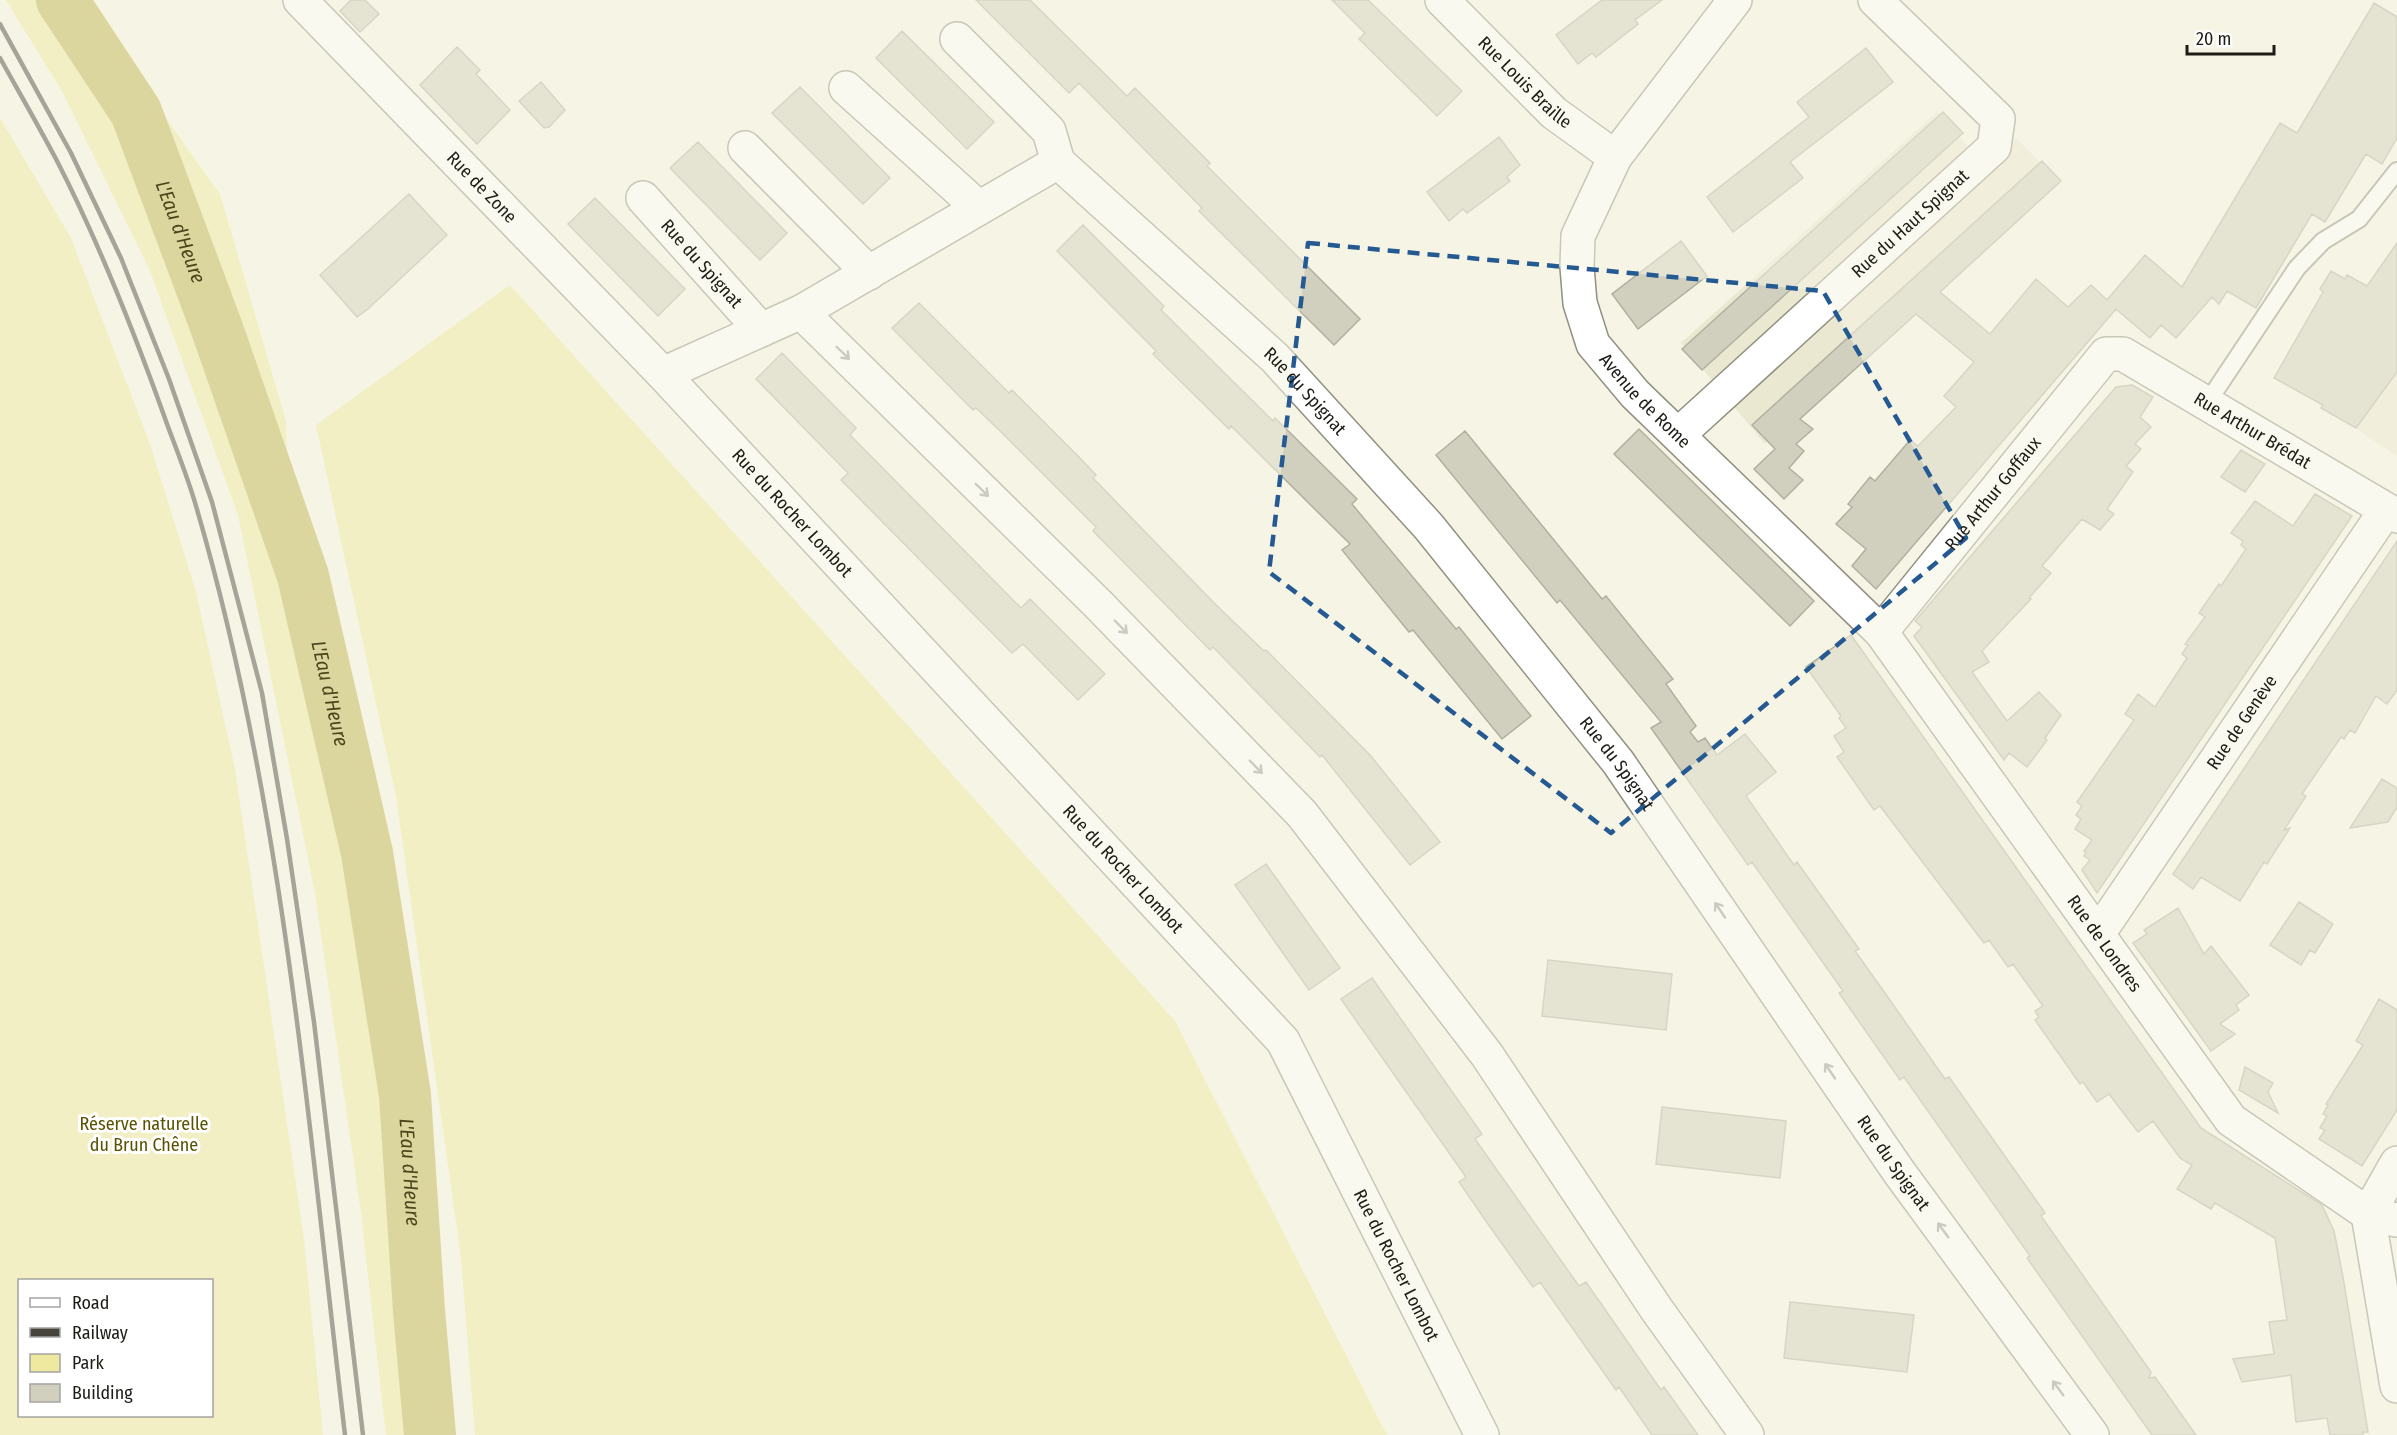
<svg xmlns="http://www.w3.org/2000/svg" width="2397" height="1435" viewBox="0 0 2397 1435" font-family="'Fira Sans Condensed',sans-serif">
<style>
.built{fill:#eae8d0}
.green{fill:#efe89f;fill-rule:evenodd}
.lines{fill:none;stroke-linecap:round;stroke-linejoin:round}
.river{stroke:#bbb04b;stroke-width:52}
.building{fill:#d1d0bf;stroke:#b1b0a0;stroke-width:1.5}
.service-casing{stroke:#929081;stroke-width:20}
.minor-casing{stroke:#929081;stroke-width:36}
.service{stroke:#fff;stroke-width:16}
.minor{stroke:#fff;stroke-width:33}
.rail{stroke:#45433c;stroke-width:4.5}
.oneway{stroke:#999996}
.marked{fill:none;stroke:#255992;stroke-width:4.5;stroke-dasharray:12 8;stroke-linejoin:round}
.labels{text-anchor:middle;stroke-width:6;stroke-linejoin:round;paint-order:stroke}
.street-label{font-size:18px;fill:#1d1c16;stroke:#fff}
.park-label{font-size:18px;fill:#5a5200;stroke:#fff}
.water-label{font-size:20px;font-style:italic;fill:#4b461c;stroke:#fff}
</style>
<rect width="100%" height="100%" fill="#f6f4e4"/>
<path class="built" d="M1938,111l32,38 24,-2 23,-8 41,42 -293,263 -84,-101z
M2397,297v159l-78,-52z"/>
<path class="green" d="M6,0h76l138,194 66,227 7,195 80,392 40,427h-27l-25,-222 -46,-320 -77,-378 -88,-244 -87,-178z
M0,118l71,120 79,206 46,148 39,177 69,470 19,196h-323zM20,1280h192v136h-192z
M510,285l665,736 212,414h-912l-14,-177 -65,-462 -80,-371z"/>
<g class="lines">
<path class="river" id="s1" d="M62,0l74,112 80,214 87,250 64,277 38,242 14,216 11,124"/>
</g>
<path class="building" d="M351,0h14l14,14 -19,18 -20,-21z
M976,0h54l97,96 8,-8 75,75 -3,3 153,153 -26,26 -135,-134 3,-3 -123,-125 -10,10z
M1332,0h36l94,91 -25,25 -78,-77 6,-6z
M1602,0h60l-27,20 3,4 -42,33 -4,-4 -14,11 -22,-29z
M2374,3l23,14v121l-15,26 -16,-10 -41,68 -13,-8 -56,94 -29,-17 -8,13 -7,-7 -36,41 -15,-13 -11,13 -34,-29 -240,280 -24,-23 14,-17 -30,-25 16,-17 -4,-3 22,-27 5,4 35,-41 8,6 38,-39 -12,-11 30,-34 -58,-48 -116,105 13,10 -17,15 8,7 -15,17 14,12 -19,19 -30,-30 21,-20 -23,-24 290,-264 19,20 -121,111 50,42 46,-55 32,28 23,-22 16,15 38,-45 37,32 98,-164 17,10z
M902,31l92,91 -27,27 -91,-91z
M457,47l23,23 -4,4 34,36 -33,34 -57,-59z
M1866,48l27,34 -103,80 13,16 -70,54 -26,-35 102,-80 -12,-15z
M541,82l24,28 -16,17 -5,1 -25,-27z
M800,87l90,91 -27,26 -91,-91z
M1943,112l20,21 -261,237 -20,-21z
M1499,137l21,28 -13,12 3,4 -43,32 -4,-4 -14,12 -22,-29z
M698,142l89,91 -27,27 -90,-92z
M409,194l38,41 -79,74 -11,8 -37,-42z
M595,198l90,91 -27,27 -90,-92z
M1083,225l81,81 -3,4 112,111 2,-3 82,81 -5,5 104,125 3,-2 72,89 -29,23 -89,-109 -4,2 -67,-82 8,-6 -119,-118 -2,3 -76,-75 3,-3 -99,-100z
M1681,241l26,35 -69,53 -26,-35z
M2397,243v129l-41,56 -35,-20 2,-3 -49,-27 49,-86 -3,-3 11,-18 14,8 2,-4 20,11z
M919,303l90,90 3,-3 66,66 18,19 -3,3 121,125 50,48 2,-1 104,105 70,87 -30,23 -88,-110 -2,2 -107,-110 -3,3 -117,-119 3,-4 -97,-97 -23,-22 -3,2 -81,-82z
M782,353l74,75 -6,7 171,173 9,-9 75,75 -27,26 -55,-56 -11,9 -171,-173 7,-7 -92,-94z
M2132,385l21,12 -13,20 11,10 -16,17 6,5 -15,17 7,6 -26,37 7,5 -14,16 -18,-11 -40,47 9,7 -22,25 2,1 -49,52 7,11 -17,10 35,49 32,-29 22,23 -16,23 2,2 -20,27 -18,-14 -5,7 -90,-124 8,-9 -7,-6 201,-234z
M1639,429l175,172 -24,25 -176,-172z
M1465,431l137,168 4,-3 67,83 -7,5 30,42 -6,6 8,10 7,-4 12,17 28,-21 31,38 -30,24 48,69 3,-3 62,87 -4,2 30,42 60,86 4,-2 96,136 -4,3 110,156 -2,6 6,-1 41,58h-44l-125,-177 3,-2 -126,-179 -4,3 -61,-87 4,-2 -31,-44 -60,-85 -4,3 -97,-137 10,-6 -101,-122 -3,3 -121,-148z
M2241,450l24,14 -20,28 -24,-15z
M2315,494l37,22 -255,377 -15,-23 8,-10 -6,-4 2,-4 -2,-1 8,-11 -17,-11 6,-10 -5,-4 6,-9 -5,-4 57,-82 -9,-6 13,-20 17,13 32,-49 -5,-4 6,-9 -3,-1 20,-27 -6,-4 20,-29 2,2 25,-37 -5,-4 2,-4 -12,-8 24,-32 38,25z
M2397,541v149l-10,14 -11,-8 -21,37 -5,-3 -6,9 -3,-2 -39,57 4,2 -22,34 6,-2 -23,36 -3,-2 -24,39 -39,-24 -8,12 -20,-15z
M1851,635l350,493 121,77 12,26 9,46 25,155h-5v3h-33l-3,-17 -31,4 -5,-47 -49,7 -9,-23 41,-5 -5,-32 18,-2 -12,-82 -60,-35 -4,6 -34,-20 15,-24 -12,-7 -27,-37 -15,11 -29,-38 -12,8 -14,-20 -3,2 -45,-64 4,-3 -4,-6 8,-5 -30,-42 -5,3 -19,-27 -5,3 -104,-137 -6,4 -37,-53 7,-5 -10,-16 12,-8 -7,-10 2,-2 -35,-49z
M2382,779l15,9v19l-9,15 -38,6z
M1266,864l74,104 -31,22 -74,-105z
M2299,902l34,22 -18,29 -5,-3 -9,15 -31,-20z
M2178,908l26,46 7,-8 38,49 -13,10 3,5 -19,14 15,10 -24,17 -78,-108 14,-9 -3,-4z
M1548,960l124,14 -6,56 -124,-14z
M1372,978l110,156 -7,5 104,147 7,-4 75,108 3,-3 34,48h-46l-33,-48 -3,3 -76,-108 -7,5 -45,-63 -29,-42 7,-5 -125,-178z
M2379,999l18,11v100l-35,56 -43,-27 6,-9 -5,-2 7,-12 -4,-2 5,-9 -2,-1 37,-59 -7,-4z
M2245,1067l28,16 -5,9 10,21 -39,-23z
M1662,1107l124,14 -6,57 -124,-14z
M1790,1302l124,13 -7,57 -123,-14z"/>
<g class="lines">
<defs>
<path id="service" d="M2207,403l90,-135 26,-27 36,-22 38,-48"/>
<g id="minor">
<path id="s2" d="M300,0l363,374 620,667 199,394"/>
<path id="s3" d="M1442,0l112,113 61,44"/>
<path id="s4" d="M1735,0l-120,157 -37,79 -1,31 3,36 13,41 42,50 246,238 350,488 137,94 29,6"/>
<path d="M957,39l92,92 9,31"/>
<path d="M846,88l133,120"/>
<path d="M745,148l124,125"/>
<path id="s5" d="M643,198l118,132"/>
<path d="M801,312l297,292 204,210 185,241 170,255 90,125"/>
<path id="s6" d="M663,374l138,-62 257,-150 217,196 154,169 189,235 281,410 193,263"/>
<path id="s7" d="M1678,435l316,-288 4,-28 -123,-119"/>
<path id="s8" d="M1881,632l225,-278h17l274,162"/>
<path id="s9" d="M2098,934l288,-424"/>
<path d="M2368,1214l29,172"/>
<path d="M2368,1214l29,-51"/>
</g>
</defs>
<use href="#service" class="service-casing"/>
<use href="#minor" class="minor-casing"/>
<use href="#service" class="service"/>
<use href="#minor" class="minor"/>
<path class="rail" d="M0,24l71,129 50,105 48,121 43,123 50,191 25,146 27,183 49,413
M0,58c19,34 38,67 56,101 44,85 79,175 111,265 10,27 21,54 29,82 88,300 112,619 149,929"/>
</g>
<defs><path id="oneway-shaft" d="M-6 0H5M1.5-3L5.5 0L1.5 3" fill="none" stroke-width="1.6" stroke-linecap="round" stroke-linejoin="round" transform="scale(1.5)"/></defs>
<g class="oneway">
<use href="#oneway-shaft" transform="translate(843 353) rotate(44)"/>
<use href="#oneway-shaft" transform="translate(982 490) rotate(44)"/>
<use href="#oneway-shaft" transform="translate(1121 627) rotate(46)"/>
<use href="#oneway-shaft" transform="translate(1256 767) rotate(46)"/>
<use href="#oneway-shaft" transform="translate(1720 910) rotate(-124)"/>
<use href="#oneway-shaft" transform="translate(1830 1071) rotate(-124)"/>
<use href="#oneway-shaft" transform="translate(1943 1230) rotate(-126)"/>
<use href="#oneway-shaft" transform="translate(2058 1388) rotate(-126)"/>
</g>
<path d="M0 0H2397V1435H0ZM1308,243l515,48 143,247 -355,295 -342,-261z" fill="#f6f4e4" fill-opacity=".55" fill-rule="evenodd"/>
<path class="marked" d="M1308,243l515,48 143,247 -355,295 -342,-261z"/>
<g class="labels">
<g class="street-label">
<text dy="6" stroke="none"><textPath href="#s3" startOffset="117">Rue Louis Braille</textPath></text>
<text dy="6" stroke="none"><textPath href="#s2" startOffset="261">Rue de Zone</textPath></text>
<text dy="6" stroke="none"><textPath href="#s7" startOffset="314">Rue du Haut Spignat</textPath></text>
<text dy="6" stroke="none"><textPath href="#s5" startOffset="88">Rue du Spignat</textPath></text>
<text dy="6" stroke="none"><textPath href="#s6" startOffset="786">Rue du Spignat</textPath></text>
<text dy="6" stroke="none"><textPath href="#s4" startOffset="472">Avenue de Rome</textPath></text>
<text dy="6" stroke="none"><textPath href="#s8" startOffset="525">Rue Arthur Brédat</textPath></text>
<text dy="6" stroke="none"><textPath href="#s8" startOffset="178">Rue Arthur Goffaux</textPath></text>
<text dy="6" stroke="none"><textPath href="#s2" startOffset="711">Rue du Rocher Lombot</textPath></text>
<text dy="6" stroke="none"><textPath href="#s9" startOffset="256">Rue de Genève</textPath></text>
<text dy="6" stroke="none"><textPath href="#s6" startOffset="1272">Rue du Spignat</textPath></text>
<text dy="6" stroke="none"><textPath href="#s2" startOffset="1197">Rue du Rocher Lombot</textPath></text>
<text dy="6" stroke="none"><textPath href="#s4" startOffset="1186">Rue de Londres</textPath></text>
<text dy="6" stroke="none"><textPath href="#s6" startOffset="1758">Rue du Spignat</textPath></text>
<text dy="6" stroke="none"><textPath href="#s2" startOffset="1683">Rue du Rocher Lombot</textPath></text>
</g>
<g class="park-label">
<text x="144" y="1130">Réserve naturelle<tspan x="144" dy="21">du Brun Chêne</tspan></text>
</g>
<g class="water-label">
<text dy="7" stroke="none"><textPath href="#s1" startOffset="262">L'Eau d'Heure</textPath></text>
<text dy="7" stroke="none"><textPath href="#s1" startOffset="748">L'Eau d'Heure</textPath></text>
<text dy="7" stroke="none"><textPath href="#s1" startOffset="1234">L'Eau d'Heure</textPath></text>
</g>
</g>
<rect x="18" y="1279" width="195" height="138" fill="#ffffff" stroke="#a5a4a2" stroke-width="1.5"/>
<rect x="30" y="1298" width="30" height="9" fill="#ffffff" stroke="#a5a4a2" stroke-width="1.5"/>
<text x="72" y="1309" font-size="18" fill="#1d1c16">Road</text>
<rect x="30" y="1328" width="30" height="9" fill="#45433c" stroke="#a5a4a2" stroke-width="1.5"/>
<text x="72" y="1339" font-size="18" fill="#1d1c16">Railway</text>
<rect x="30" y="1354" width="30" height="18" fill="#efe89f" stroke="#a5a4a2" stroke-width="1.5"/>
<text x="72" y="1369" font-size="18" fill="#1d1c16">Park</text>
<rect x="30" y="1384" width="30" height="18" fill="#d1d0bf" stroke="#a5a4a2" stroke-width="1.5"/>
<text x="72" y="1399" font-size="18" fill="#1d1c16">Building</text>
<path d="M2187 45v9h87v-9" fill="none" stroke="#1d1c16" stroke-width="3"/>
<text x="2196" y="45" font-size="18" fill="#1d1c16" stroke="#ffffff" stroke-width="4.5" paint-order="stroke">20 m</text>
</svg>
